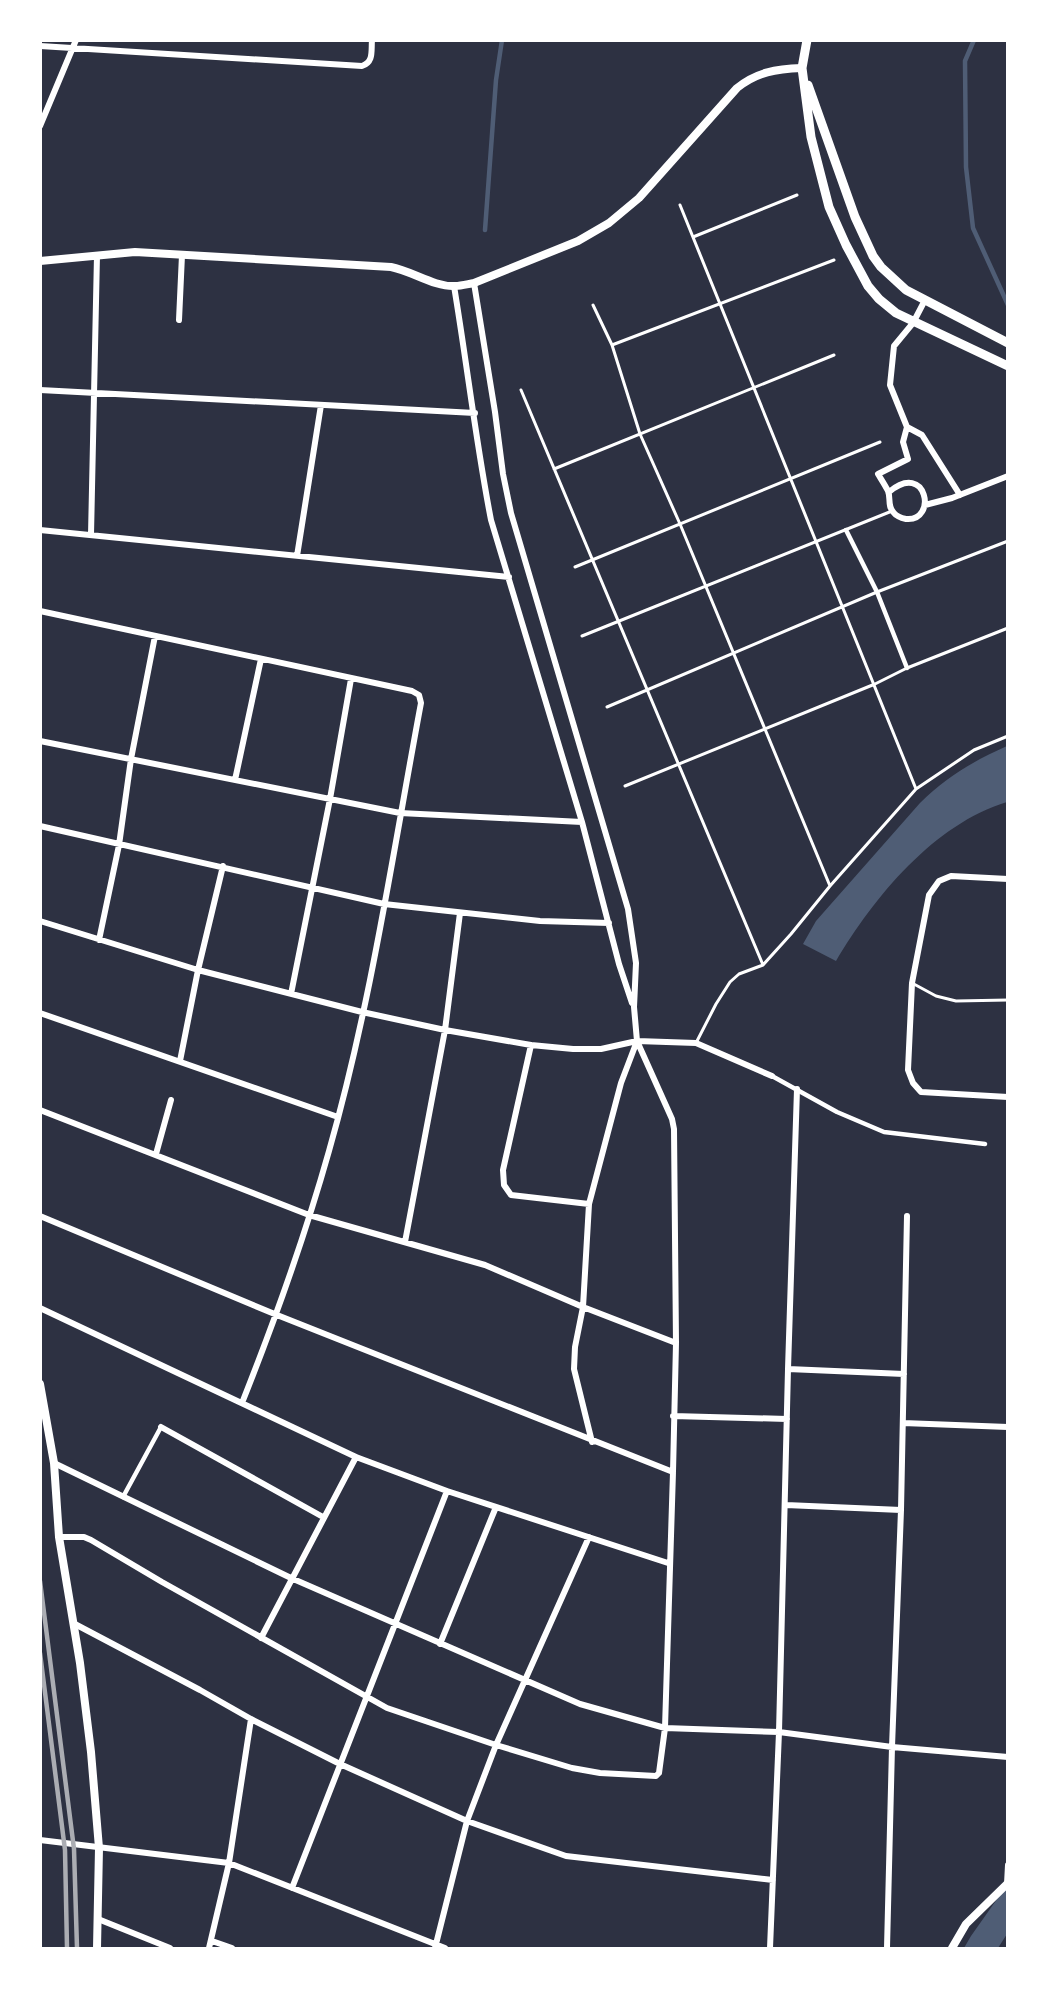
<svg xmlns="http://www.w3.org/2000/svg" width="1048" height="1989" viewBox="0 0 1048 1989" font-family="Arial,sans-serif">
<style>
.water{fill:#4f5d75}
.lines{fill:none;stroke-linecap:round;stroke-linejoin:round}
.stream{stroke:#4f5d75;stroke-width:4.5}
.service{stroke:#fff;stroke-width:3}
.pedestrian{stroke:#fff;stroke-width:4.5}
.minor{stroke:#fff;stroke-width:6}
.tertiary{stroke:#fff;stroke-width:8}
.secondary{stroke:#fff;stroke-width:9}
.rail{stroke:#abadb3;stroke-width:4.5}
</style>
<rect width="100%" height="100%" fill="#2d3142"/>
<path class="water" d="M1007,746v56c-73,22 -133,95 -171,159l-33,-17 13,-23 104,-118c25,-25 55,-43 87,-57z
M1007,1885v49l-9,14h-34l7,-12z"/>
<g class="lines">
<path class="stream" d="M974,40l-9,21 1,106 7,61 35,77
M485,230l11,-150 6,-40"/>
<path class="service" d="M680,205l236,584
M693,237l104,-42
M593,305l19,40 28,89 40,90 150,362
M612,345l222,-85
M521,390l242,575
M554,469l280,-114
M575,567l305,-125
M582,636l310,-125
M607,707l270,-115 131,-51
M625,786l250,-102 32,-16 101,-40
M912,983l24,13 20,5 52,-1
M696,1043l20,-39 14,-22 9,-8 24,-9 28,-31 39,-48 86,-97 58,-39 34,-14"/>
<path class="pedestrian" d="M846,530l31,62 30,76
M772,1076l65,36 47,20 101,12
M123,1497l38,-70"/>
<path class="minor" d="M40,46l322,20c12,-4 9,-15 10,-26
M40,126l36,-86
M454,286c13,78 22,157 37,234l91,302 37,142 13,39
M179,320l3,-65
M40,390l435,23
M907,427l15,8 38,60
M889,492c38,-32 49,30 17,27 -5,-1 -9,-2 -12,-6 -7,-7 -3,-15 -6,-22 -3,-6 -7,-12 -10,-17l30,-15 -5,-17 4,-15 -17,-42 4,-39 19,-23 12,-23
M925,505l27,-7 56,-22
M40,530l469,47
M91,535l6,-280
M297,556l24,-151
M40,611l372,80 7,4 2,8c-28,149 -50,301 -92,448 -24,85 -54,169 -87,252
M40,741l360,72 182,9
M235,780l26,-121
M40,826l344,78 156,17 69,2
M1008,879l-57,-3 -12,5 -10,14 -17,88 -4,87 5,13 8,9 87,5
M40,921l158,49 164,42 83,18 86,15 42,4h28l36,-8 59,2 76,33
M99,940l20,-95 12,-86 24,-123
M291,994l39,-195 21,-120
M40,1013l298,104
M531,1045l-28,125 1,15 7,10 78,9
M180,1061l18,-91 25,-104
M40,1110l269,105 176,50 98,42 93,36
M156,1154l15,-54
M40,1216l237,99 396,157
M405,1242l40,-212 15,-117
M40,1308l316,149 91,34 221,72
M788,1369l116,5
M673,1416l114,3
M903,1423l105,4
M161,1427l162,90
M592,1442l-18,-73 1,-22 8,-40 6,-103 32,-121 16,-42
M54,1463l237,115 289,126 85,24 114,4 113,15 116,10
M786,1505l115,5
M59,1537h25l7,3 71,42 225,126 109,37 76,23 28,5 56,3 3,-3 6,-45 8,-256 3,-129 -2,-214 -2,-10 -35,-78 -3,-34 2,-44 -8,-54 -117,-396 -8,-39 -8,-62 -21,-129
M73,1623l127,67 51,29 89,45 127,57 99,35 207,24
M261,1638l95,-181
M440,1644l56,-137
M40,1840l189,23 216,85
M1007,1884l1,-19
M292,1888l155,-397
M98,1919l72,29
M212,1941l20,7
M209,1948l20,-85 22,-144
M435,1948l32,-127 29,-76 93,-208
M770,1948l9,-216 9,-363 9,-280
M887,1948l5,-201 9,-237 6,-294"/>
<path class="tertiary" d="M40,261l95,-9 256,15c21,4 43,20 64,19 6,0 13,-2 19,-3l104,-42 31,-18 30,-25 98,-110c20,-16 39,-19 65,-20
M40,1384l14,79 5,74 21,126 11,89 8,96 -2,100
M952,1948l14,-24 42,-41"/>
<path class="secondary" d="M807,40l-5,28 9,69 18,70 17,38 22,41 11,13 17,14 112,53
M808,85l47,132 18,39 8,11 25,23 102,53"/>
<path class="rail" d="M40,1581l34,268 3,99
M40,1653l25,197 2,98"/>
</g>
<rect width="1048" height="1989" fill="none" stroke="#ffffff" stroke-width="84"/>
</svg>
